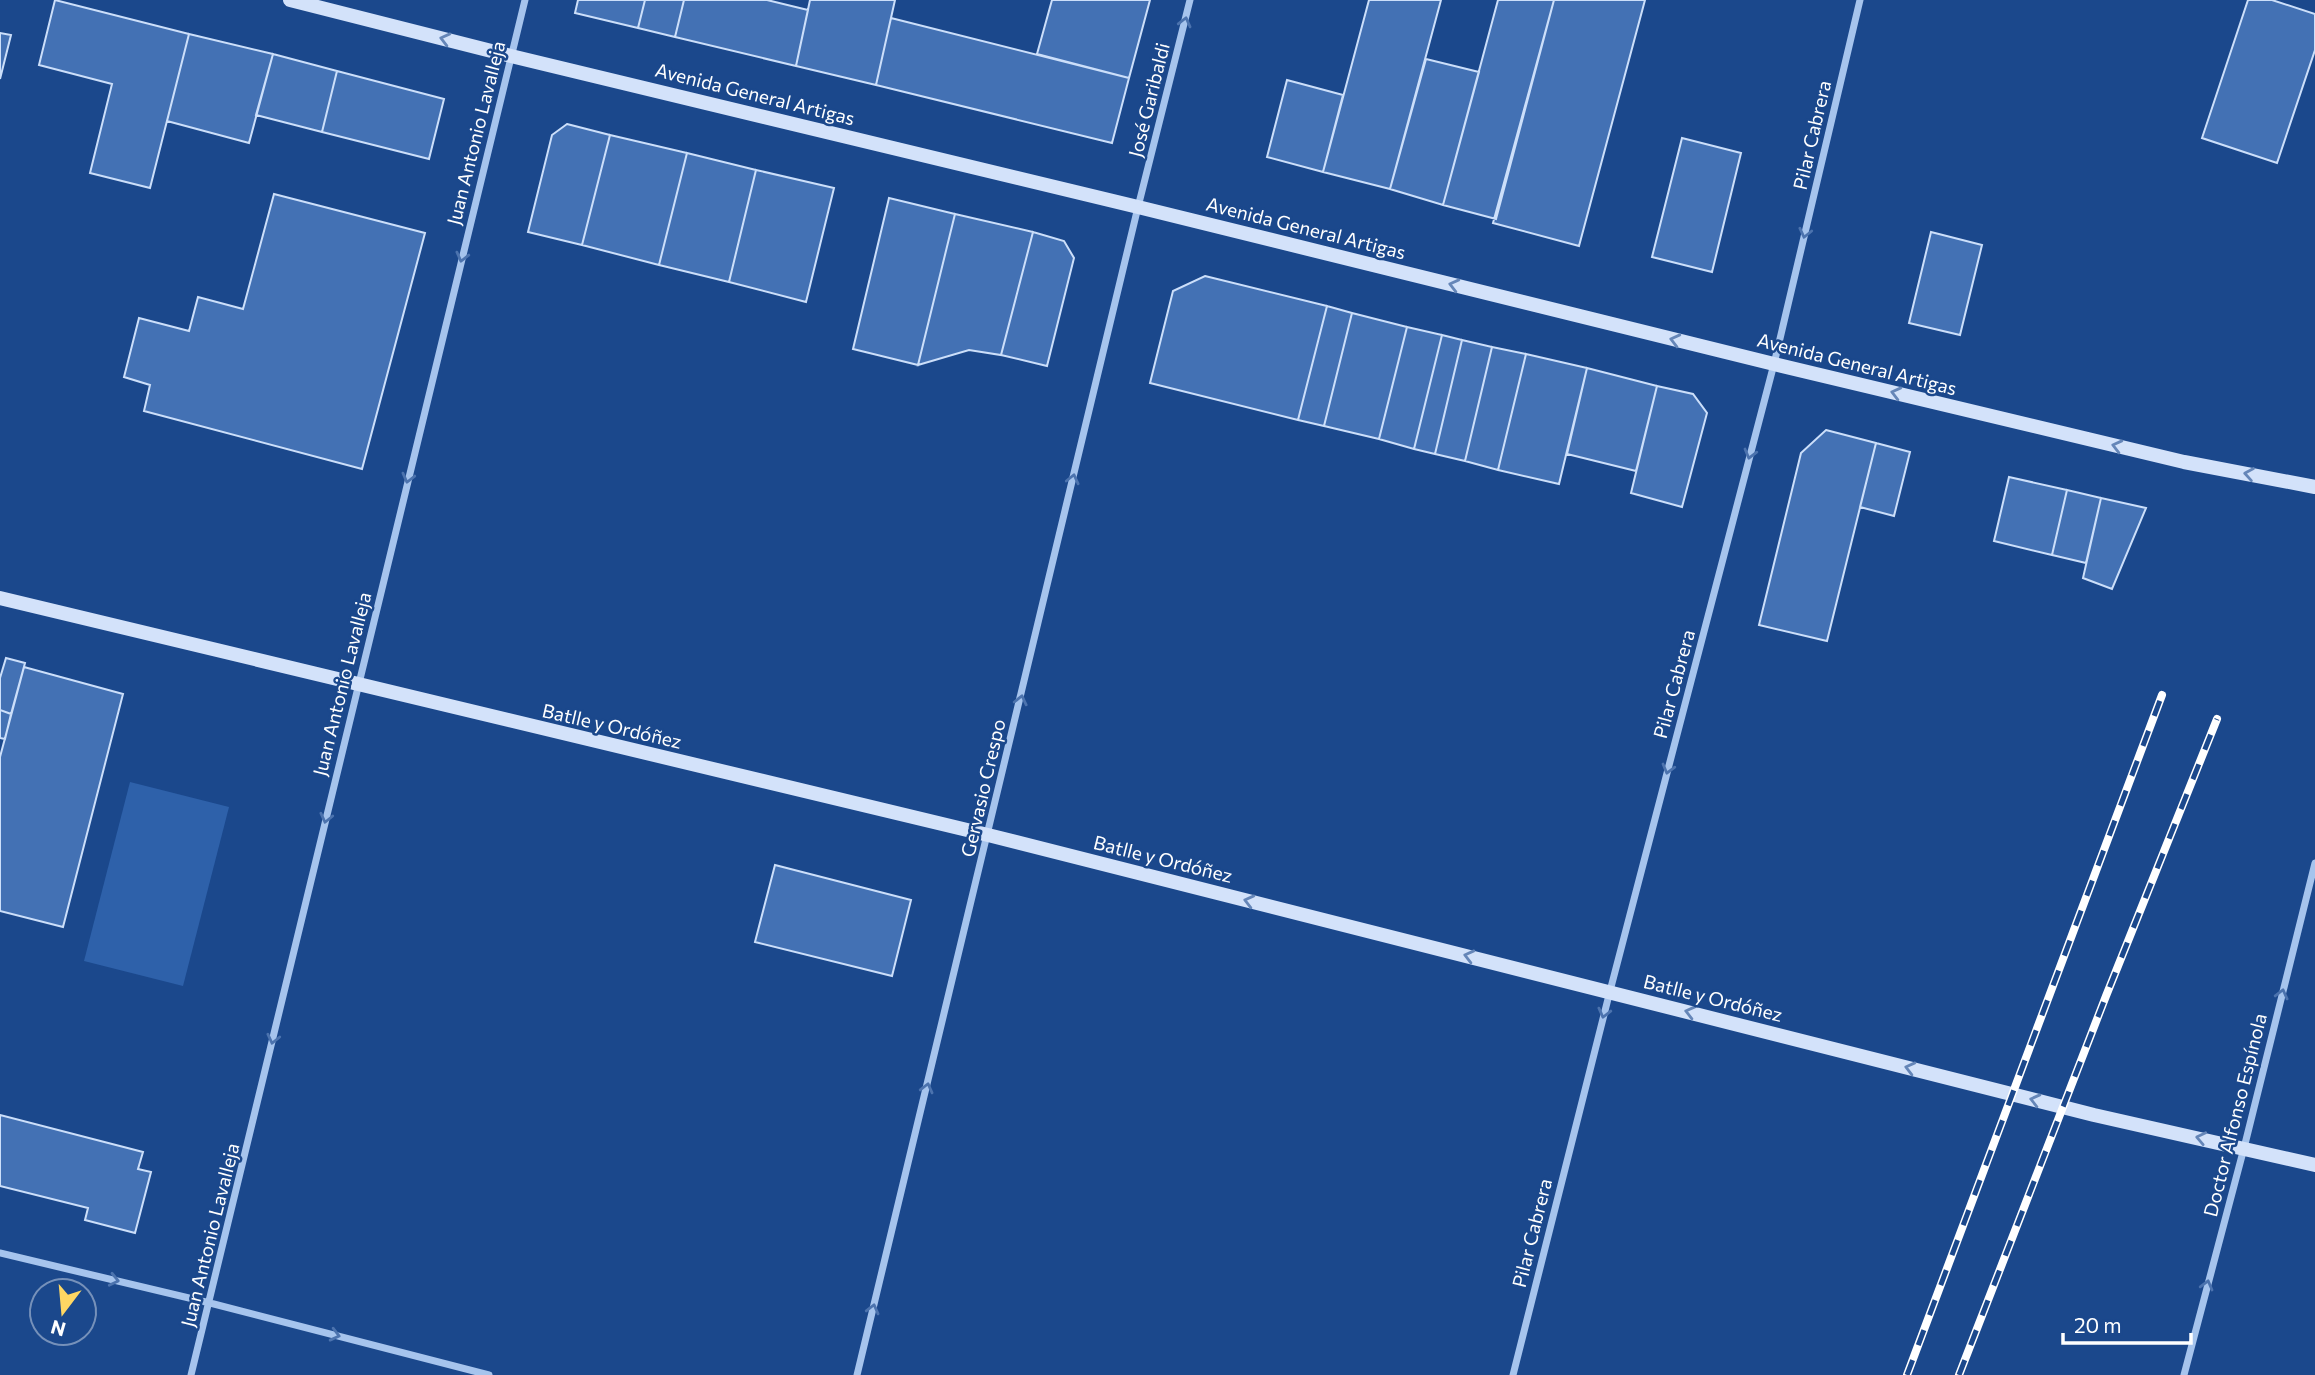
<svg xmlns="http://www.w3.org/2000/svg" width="2315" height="1375" viewBox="0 0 2315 1375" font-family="Commissioner,sans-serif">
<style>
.green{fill:#2e61aa}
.building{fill:#4371b4;stroke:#ccdffa;stroke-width:2}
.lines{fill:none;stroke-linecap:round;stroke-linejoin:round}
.street{stroke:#a6c4ed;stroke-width:7}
.secondary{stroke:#d3e2fa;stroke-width:14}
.rail-casing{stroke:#fff;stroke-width:8}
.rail{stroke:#1b488c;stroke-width:5;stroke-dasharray:16;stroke-linecap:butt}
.oneway{stroke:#4c73ae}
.oneway2{stroke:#6586b8}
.labels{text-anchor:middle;stroke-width:5;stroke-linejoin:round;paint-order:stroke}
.street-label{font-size:19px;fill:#fff;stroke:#1b488c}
</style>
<rect width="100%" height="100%" fill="#1b488c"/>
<path class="green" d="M130,782l99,25 -46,179 -99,-25z"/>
<path class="building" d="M55,0l134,34 -39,154 -60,-15 22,-89 -73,-19z
M578,0h67l-7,28 -63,-15z
M645,0h39l-9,37 -37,-9z
M684,0h83l41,10 -12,56 -121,-29z
M810,0h85l-19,85 -80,-19z
M1052,0h98l-21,78 -92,-24z
M1369,0h72l-51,189 -67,-17z
M1498,0h56l-58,219 -53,-14z
M1554,0h91l-66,246 -86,-23z
M2248,0h24l43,14v36l-38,113 -75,-25z
M891,18l238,60 -17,65 -236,-58z
M0,33l11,2 -11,44z
M189,34l84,20 -24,89 -82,-22z
M273,54l64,17 -15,61 -66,-17z
M1426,59l53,13 -36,133 -53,-16z
M337,71l107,28 -15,60 -107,-27z
M1287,80l56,15 -20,77 -56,-15z
M567,124l43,11 -28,110 -54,-13 24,-97z
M610,135l77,18 -28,112 -77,-20z
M1682,138l59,15 -29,119 -60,-15z
M687,153l69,17 -27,112 -70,-17z
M756,170l78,18 -28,114 -77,-20z
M274,194l151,39 -63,236 -218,-58 6,-26 -26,-8 15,-59 50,13 9,-34 45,12z
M889,198l66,16 -37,151 -65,-16z
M955,214l78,18 -32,123 -32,-5 -51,15z
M1033,232l31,9 10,17 -27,108 -46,-11z
M1931,232l51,13 -22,90 -51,-12z
M1205,276l122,30 -29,114 -148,-37 23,-92z
M1327,306l25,7 -28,113 -26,-6z
M1352,313l55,14 -28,112 -55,-13z
M1407,327l35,8 -28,114 -35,-10z
M1442,335l20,5 -27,114 -21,-5z
M1462,340l30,7 -27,114 -30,-7z
M1492,347l34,7 -28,116 -33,-9z
M1526,354l61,14 -28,116 -61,-14z
M1587,368l70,18 -21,85 -69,-17z
M1657,386l36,8 14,19 -25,94 -51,-14z
M1826,430l50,13 -49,198 -68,-16 42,-172z
M1876,443l34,9 -16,64 -34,-9z
M2009,477l58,13 -15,65 -58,-14z
M2067,490l34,8 -15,65 -34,-8z
M2101,498l45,10 -34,81 -29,-11z
M6,658l19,5 -14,51 -11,-4v-32z
M24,667l99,27 -60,233 -63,-16v-154z
M0,710l11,4 -6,25 -5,-1z
M775,865l136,35 -19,76 -137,-34z
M0,1115l143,37 -5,17 13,3 -16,61 -50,-13 3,-12 -88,-22z"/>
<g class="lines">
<path class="street" d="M0,1253l210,50 279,72
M191,1375l334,-1375
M857,1375l281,-1168 52,-207
M1513,1375l97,-384 164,-627 86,-364
M2184,1375l60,-227 71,-285"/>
<path class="secondary" d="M290,0l221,56 627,151 636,157 410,98 131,25
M0,598l988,237 1106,280 221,50"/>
<defs>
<path id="rail" d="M1907,1375l255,-680
M1959,1375l147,-379 111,-277"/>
</defs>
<use href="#rail" class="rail-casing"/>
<use href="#rail" class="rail"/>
</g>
<defs><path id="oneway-chevron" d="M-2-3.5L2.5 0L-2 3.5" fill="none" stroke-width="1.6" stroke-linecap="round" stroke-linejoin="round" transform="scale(1.75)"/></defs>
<g class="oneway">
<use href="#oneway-chevron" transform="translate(1185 22) rotate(-76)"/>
<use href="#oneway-chevron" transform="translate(1805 233) rotate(103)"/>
<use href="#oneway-chevron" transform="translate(462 257) rotate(104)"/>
<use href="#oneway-chevron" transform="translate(1750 454) rotate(105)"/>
<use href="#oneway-chevron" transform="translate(408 478) rotate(104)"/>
<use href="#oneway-chevron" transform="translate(1073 479) rotate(-77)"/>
<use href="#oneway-chevron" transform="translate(1021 700) rotate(-77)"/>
<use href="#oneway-chevron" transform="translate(1668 769) rotate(105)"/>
<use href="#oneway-chevron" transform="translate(326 818) rotate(103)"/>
<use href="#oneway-chevron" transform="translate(2282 994) rotate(-76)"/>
<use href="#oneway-chevron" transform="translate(1604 1013) rotate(104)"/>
<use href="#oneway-chevron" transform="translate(273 1039) rotate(103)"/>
<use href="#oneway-chevron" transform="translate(927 1088) rotate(-76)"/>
<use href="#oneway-chevron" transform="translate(114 1280) rotate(13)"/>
<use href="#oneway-chevron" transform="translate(2207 1285) rotate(-75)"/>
<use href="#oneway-chevron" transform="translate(873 1309) rotate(-76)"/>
<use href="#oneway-chevron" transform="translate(335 1335) rotate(14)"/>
</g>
<g class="oneway2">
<use href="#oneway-chevron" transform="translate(445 39) rotate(-166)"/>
<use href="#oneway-chevron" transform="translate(1454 285) rotate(-166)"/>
<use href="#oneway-chevron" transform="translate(1675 340) rotate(-166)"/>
<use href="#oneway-chevron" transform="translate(1896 393) rotate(-166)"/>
<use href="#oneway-chevron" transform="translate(2117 446) rotate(-166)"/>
<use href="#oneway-chevron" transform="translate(2249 474) rotate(-170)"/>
<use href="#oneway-chevron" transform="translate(1249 901) rotate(-166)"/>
<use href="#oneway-chevron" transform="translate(1469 956) rotate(-166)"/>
<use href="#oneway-chevron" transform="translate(1690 1012) rotate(-166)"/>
<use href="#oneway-chevron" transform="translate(1910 1068) rotate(-166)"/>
<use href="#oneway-chevron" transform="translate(2035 1100) rotate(-166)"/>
<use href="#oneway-chevron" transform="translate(2201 1138) rotate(-168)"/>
</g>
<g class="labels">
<g class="street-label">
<text transform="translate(755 94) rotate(14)" y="7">Avenida General Artigas</text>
<text transform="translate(1149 100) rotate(-76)" y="7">José Garibaldi</text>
<text transform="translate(476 133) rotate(-76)" y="7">Juan Antonio Lavalleja</text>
<text transform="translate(1812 135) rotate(-77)" y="7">Pilar Cabrera</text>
<text transform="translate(1306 228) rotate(14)" y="7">Avenida General Artigas</text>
<text transform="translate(1857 364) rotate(14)" y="7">Avenida General Artigas</text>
<text transform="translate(342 684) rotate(-76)" y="7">Juan Antonio Lavalleja</text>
<text transform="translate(1674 684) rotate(-75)" y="7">Pilar Cabrera</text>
<text transform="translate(612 726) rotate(13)" y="7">Batlle y Ordóñez</text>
<text transform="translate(983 788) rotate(-77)" y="7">Gervasio Crespo</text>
<text transform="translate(1163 859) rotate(14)" y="7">Batlle y Ordóñez</text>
<text transform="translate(1713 998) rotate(14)" y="7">Batlle y Ordóñez</text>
<text transform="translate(2235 1115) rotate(-76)" y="7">Doctor Alfonso Espínola</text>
<text transform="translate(1532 1233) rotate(-76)" y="7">Pilar Cabrera</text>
<text transform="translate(210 1235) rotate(-76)" y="7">Juan Antonio Lavalleja</text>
</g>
</g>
<g transform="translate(63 1312) rotate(196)"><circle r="33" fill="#1b488c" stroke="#7691ba" stroke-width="2"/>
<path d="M0-5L12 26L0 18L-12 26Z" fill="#ffd763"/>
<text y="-10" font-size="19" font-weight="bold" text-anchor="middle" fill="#ffffff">N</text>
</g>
<path d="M2063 1333v10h128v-10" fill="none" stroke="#ffffff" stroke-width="3.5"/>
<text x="2074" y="1333" font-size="21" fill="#ffffff" stroke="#1b488c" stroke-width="5" paint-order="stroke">20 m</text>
</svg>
